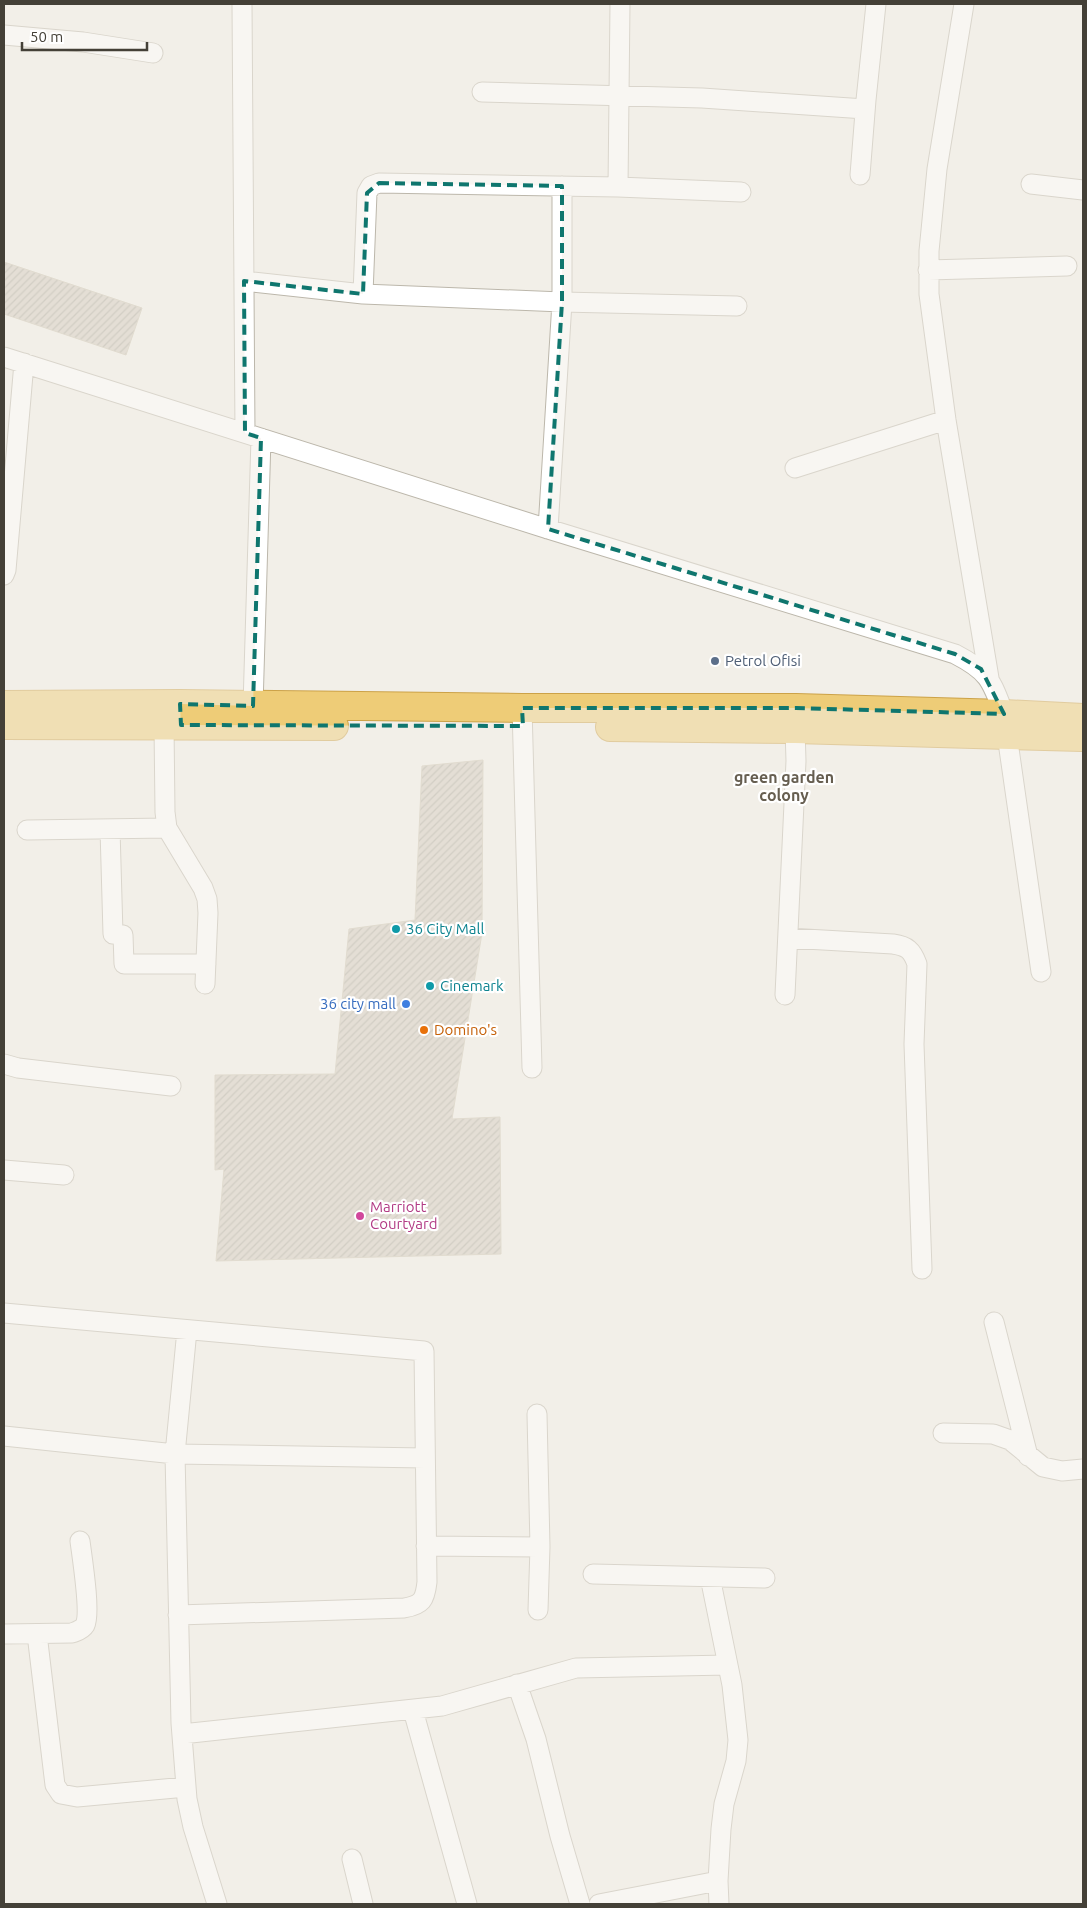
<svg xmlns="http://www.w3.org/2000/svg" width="1087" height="1908" viewBox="0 0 1087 1908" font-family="Ubuntu,sans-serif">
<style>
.building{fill:url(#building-hatch);stroke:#ccc4b2}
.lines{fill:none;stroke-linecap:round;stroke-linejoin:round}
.minor-casing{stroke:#bcb7ab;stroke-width:21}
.highway-casing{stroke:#cca248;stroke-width:30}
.minor{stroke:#fff;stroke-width:19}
.highway{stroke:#ec7;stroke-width:28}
.marked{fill:none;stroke:#0f766e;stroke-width:4;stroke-dasharray:10 6;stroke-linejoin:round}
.service-dot{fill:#5c6f8a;stroke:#fff;stroke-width:2}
.culture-dot{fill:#0f9aa8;stroke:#fff;stroke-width:2}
.shop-dot{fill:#3f7fe0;stroke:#fff;stroke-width:2}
.food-dot{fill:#e8710a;stroke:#fff;stroke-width:2}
.hotel-dot{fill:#d1479c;stroke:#fff;stroke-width:2}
.labels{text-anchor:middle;stroke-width:4.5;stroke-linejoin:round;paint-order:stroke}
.service-label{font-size:15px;fill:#4e5e75;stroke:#fff;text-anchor:start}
.culture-label{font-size:15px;fill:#0d838f;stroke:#fff;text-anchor:start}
.shop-label{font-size:15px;fill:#366cbe;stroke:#fff;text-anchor:end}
.food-label{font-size:15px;fill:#c56008;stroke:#fff;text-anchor:start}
.hotel-label{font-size:15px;fill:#b23c85;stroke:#fff;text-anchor:start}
.neighbourhood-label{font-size:16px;font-weight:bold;fill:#665e50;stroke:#fff}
</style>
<defs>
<pattern id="building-hatch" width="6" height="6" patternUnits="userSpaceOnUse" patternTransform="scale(1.25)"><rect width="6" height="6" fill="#d2cbbe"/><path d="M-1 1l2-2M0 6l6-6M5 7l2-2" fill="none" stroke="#aca69b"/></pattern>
</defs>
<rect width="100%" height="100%" fill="#f2efe8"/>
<path class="building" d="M4,262l138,46 -16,47 -122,-41z
M483,760l-1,173 -30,186 48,-2 1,137 -285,7 8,-92 -9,1v-95l120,-1 14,-145 66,-9 7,-154z"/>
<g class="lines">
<defs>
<path id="minor" d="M242,4l3,429
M964,4l-27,165 -8,82v43l17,126 43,258
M4,35l79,7 70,11
M482,92l220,6 163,11
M860,175l6,-75 10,-96
M1031,184l52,6
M618,187l2,-183
M928,270l139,-4
M244,281l119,13 199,8 175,4
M363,294l4,-101 4,-7 8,-3 239,4 123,5
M4,357l544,172 407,125c33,17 36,25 49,60l37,258
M795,468l151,-48
M548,529l14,-227v-116
M4,575l2,-5 18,-207
M253,706l8,-268
M522,708l10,360
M164,725l1,87 2,16 36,60 4,11 1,14 -3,71
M110,829l3,105 10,1 1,29h82
M27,830l140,-2
M788,938l105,6c14,2 19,6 24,20l-3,80 8,225
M785,995l11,-234 -1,-32
M4,1064l14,4 153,18
M4,1170l60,5
M4,1313l420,38 3,231c-2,18 -5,23 -23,26l-226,7
M994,1322l34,134
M187,1330l-12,124 6,269 6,76 6,28 24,77
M537,1414l3,133 -2,63
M943,1433l50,1 17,6 33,27 19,4 21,-2
M4,1436l171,18 250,4
M426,1546l114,1
M593,1574l172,4
M710,1577l22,108 6,55 -2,21 -12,43 -3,25 -3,52 1,23
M4,1634l68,-1c5,-2 10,-3 13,-8 6,-12 -3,-68 -5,-84
M37,1634l18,151 6,9 16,3 109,-10
M517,1684l19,55 24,97 20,68
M413,1710l54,194
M182,1734l260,-28 134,-38 152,-3
M352,1859l11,45
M599,1904l119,-23"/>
<path id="highway" d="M4,705l176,-1 342,4h274l208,6 79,4
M4,725l330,1
M610,727l185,2 288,8"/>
</defs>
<use href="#minor" class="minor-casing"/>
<use href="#highway" class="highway-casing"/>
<use href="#minor" class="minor"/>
<use href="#highway" class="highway"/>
</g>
<path d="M0 0H1087V1908H0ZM379,183l183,3v116l-14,227 407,125 26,15 23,45 -208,-6h-274l1,18 -342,-1 -1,-21 73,2 8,-268 -16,-5 -1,-152 119,13 4,-101z" fill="#f2efe8" fill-opacity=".55" fill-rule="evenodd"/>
<path class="marked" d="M379,183l183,3v116l-14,227 407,125 26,15 23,45 -208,-6h-274l1,18 -342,-1 -1,-21 73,2 8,-268 -16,-5 -1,-152 119,13 4,-101z"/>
<circle class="service-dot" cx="715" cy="661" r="5"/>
<g class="culture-dot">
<circle cx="396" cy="929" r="5"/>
<circle cx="430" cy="986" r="5"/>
</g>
<circle class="shop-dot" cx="406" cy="1004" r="5"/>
<circle class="food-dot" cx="424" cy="1030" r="5"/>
<circle class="hotel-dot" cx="360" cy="1216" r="5"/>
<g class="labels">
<g class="service-label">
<text x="725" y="666">Petrol Ofisi</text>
</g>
<g class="culture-label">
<text x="406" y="934">36 City Mall</text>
<text x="440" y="991">Cinemark</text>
</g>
<g class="shop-label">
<text x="396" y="1009">36 city mall</text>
</g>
<g class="food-label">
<text x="434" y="1035">Domino's</text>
</g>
<g class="hotel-label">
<text x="370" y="1212">Marriott<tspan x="370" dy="17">Courtyard</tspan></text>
</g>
<g class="neighbourhood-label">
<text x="784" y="783">green garden<tspan x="784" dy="18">colony</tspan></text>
</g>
</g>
<rect width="1087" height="1908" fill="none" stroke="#444037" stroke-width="10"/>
<path d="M22 42v8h125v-8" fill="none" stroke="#444037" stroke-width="2.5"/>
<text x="30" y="42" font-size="15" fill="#444037" stroke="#ffffff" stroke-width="4" paint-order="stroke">50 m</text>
</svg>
